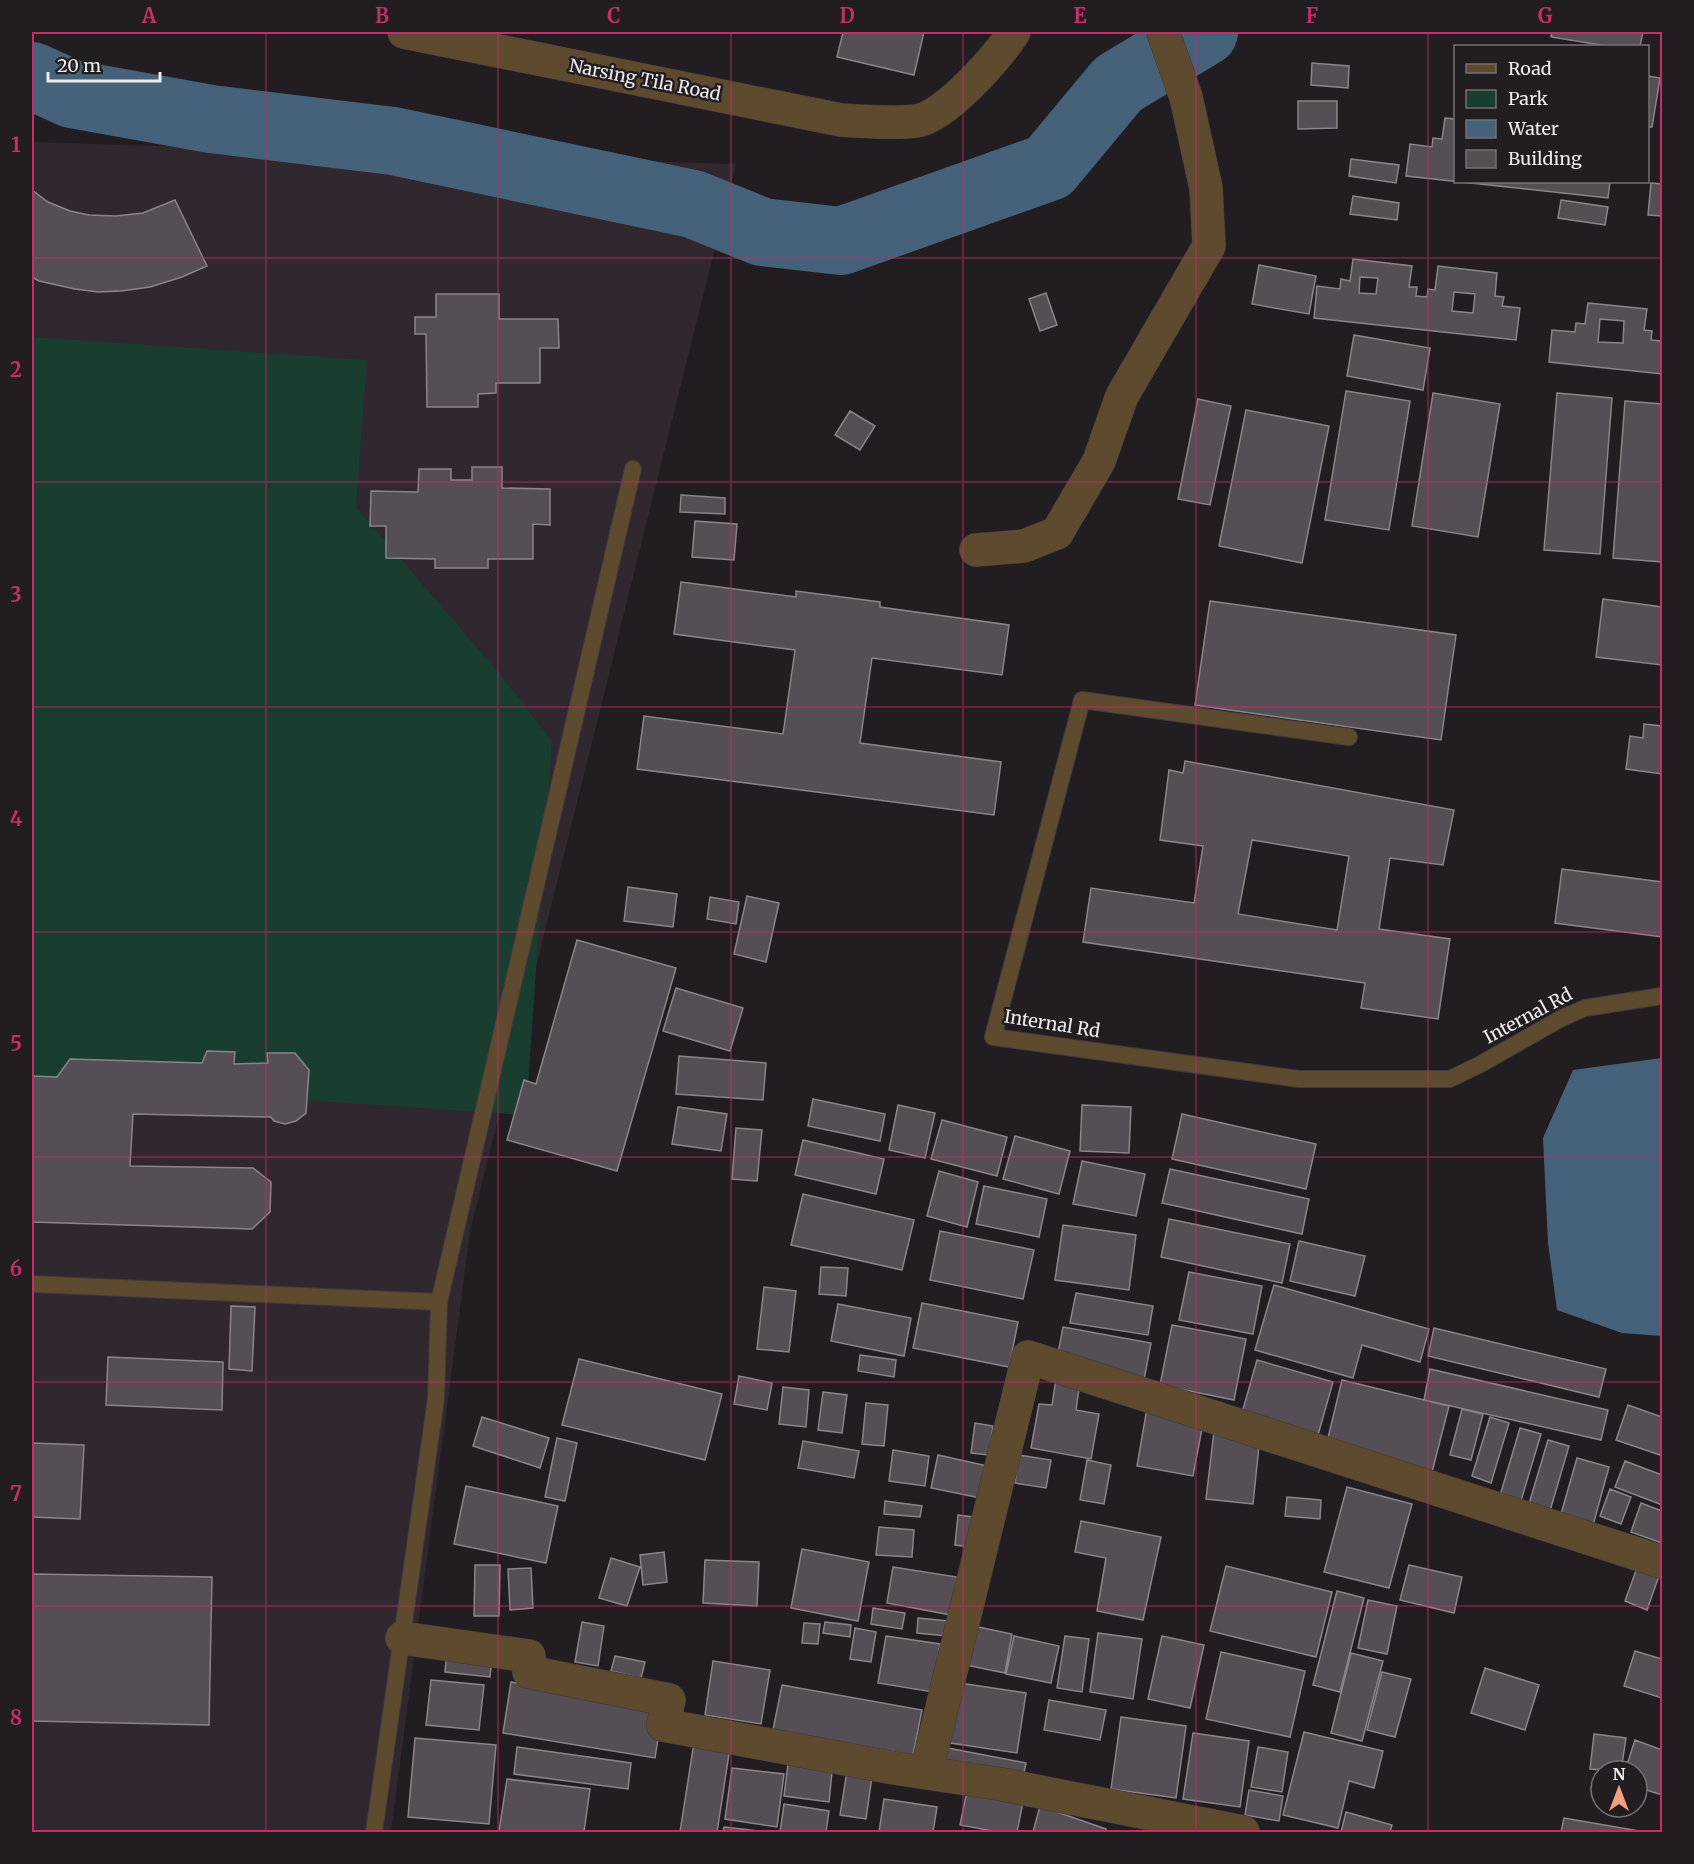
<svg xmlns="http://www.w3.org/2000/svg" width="1694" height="1864" viewBox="0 0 1694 1864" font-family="Merriweather,serif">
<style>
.built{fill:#30272f}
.green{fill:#193d2e}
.water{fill:#45627a}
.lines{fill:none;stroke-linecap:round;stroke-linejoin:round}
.river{stroke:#45627a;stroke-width:68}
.building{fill:#554f55;stroke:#8b858a;stroke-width:1.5;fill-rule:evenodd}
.lane-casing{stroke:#3f3a3e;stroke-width:18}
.street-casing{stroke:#3f3a3e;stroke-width:34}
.lane{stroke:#5e4a2e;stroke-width:16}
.street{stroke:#5e4a2e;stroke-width:33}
.grid{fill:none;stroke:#c62d6a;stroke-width:1.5;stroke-opacity:0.55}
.labels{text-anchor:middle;stroke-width:5;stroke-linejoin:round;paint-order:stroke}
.street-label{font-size:18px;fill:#efecef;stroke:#221d21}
.neatline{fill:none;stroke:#c62d6a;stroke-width:2}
.grid-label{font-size:20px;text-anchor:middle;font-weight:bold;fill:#c62d6a}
</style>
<rect width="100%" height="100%" fill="#221d21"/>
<path class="built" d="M32,142l704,22 -266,1068 -79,600h-359z"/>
<path class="green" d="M32,337l335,23 -11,147 143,166 53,68 -26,374 -494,-33z"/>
<path class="water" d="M1662,1058v278l-40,-3 -65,-23 -9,-67 -5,-105 30,-68z"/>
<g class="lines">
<path class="river" d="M32,76l40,18 139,25 182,22 300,63 69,28 79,9 208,-74 69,-83 86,-52"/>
</g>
<path class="building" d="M843,32h81l-10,43 -77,-18z
M1552,32h91l-3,14h-33l-56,-9z
M1312,63l37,3 -1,22 -37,-3z
M1648,76l12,2 -8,49h-4z
M1298,101h39v27l-39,1z
M1445,118l11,1v63h154l-2,16 -202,-22 4,-32 22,3 1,-9 9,1z
M1351,159l48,6 -3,18 -47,-7z
M1651,183l11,1v32l-14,-1z
M32,190l16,12 22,9 19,4 27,1 27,-3 32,-13 32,66 -25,11 -32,10 -29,4 -23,1 -23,-3 -36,-8 -7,-4z
M1353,196l46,7 -2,17 -47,-6z
M1561,200l47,7 -3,18 -47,-7z
M1353,259l59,7 -3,21h8l-1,9 11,1 1,-8 7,1 3,-24 59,7 -2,23 9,1 -2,9 18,2 -4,32 -202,-22 3,-32 23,3 1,-10 9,2zM1360,277l18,1 -2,16 -17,-1zM1454,292l21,2 -2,19 -21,-2z
M1259,265l57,11 -7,38 -57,-10z
M1046,293l11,32 -17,6 -11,-32z
M436,294h63v25h59l1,29h-19v35h-44v10l-18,1v13h-51l-1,-73h-11v-17h21z
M1588,303l59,6 -3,21 8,1 -1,9 11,1v-8v41l-113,-12 3,-32 23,2 1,-9 9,1zM1600,319l24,2 -1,22 -25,-1z
M1354,335l76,13 -7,42 -76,-14z
M1346,391l64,10 -21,129 -64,-10z
M1433,393l67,11 -22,133 -66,-11z
M1557,393l55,5 -12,156 -56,-4z
M1198,399l33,7 -21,99 -32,-6z
M1625,401l37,3v158l-49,-4z
M1246,410l83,16 -27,137 -83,-17z
M850,411l25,15 -15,24 -25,-15z
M472,467h30v21l48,1v36l-17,-1v35h-45v9h-53v-9l-49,-1v-32h-16l1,-35 47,1 1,-23h32v11h21z
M681,495l44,3v16l-45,-2z
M695,521l42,3 -3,36 -42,-3z
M681,582l115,15v-6l84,11v5l129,18 -7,50 -130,-17 -12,85 141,19 -7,53 -357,-46 7,-53 139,18 12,-84 -121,-16z
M1603,599l59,8v58l-66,-8z
M1210,601l246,34 -15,105 -246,-35z
M1644,724l18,2v48l-36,-5 4,-33 13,2z
M1185,761l269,49 -11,55 -53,-7 -11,71 71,10 -12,80 -77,-11 4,-25 -282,-41 8,-54 103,15 9,-57 -43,-6 9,-70 14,3zM1252,840l97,16 -12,74 -99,-16z
M1562,869l100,13v55l-107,-14z
M628,887l49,7 -4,33 -49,-6z
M747,896l32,7 -13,59 -32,-8z
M710,897l29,5 -3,22 -29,-5z
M577,940l99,28 -59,203 -110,-31 17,-60 12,4z
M676,988l67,20 -13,43 -67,-20z
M207,1051l28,1 -1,12 34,-1 -1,-10h28l14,17 -3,43 -10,8 -11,3 -11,-3 -3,-4 -138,-3 -3,52 123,2 18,14 -1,30 -18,17 -220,-7v-146l25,1 13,-18 132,4z
M679,1056l87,7 -3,37 -87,-6z
M813,1099l72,15 -5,27 -72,-15z
M898,1105l37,8 -10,45 -36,-8z
M1082,1105l49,2 -2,46 -49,-2z
M678,1107l49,7 -6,37 -49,-7z
M1182,1114l134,30 -10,45 -134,-30z
M942,1120l65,17 -10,39 -66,-17z
M736,1128l26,2 -5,51 -25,-2z
M1015,1136l55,15 -11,43 -56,-15z
M803,1140l81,19 -8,35 -81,-19z
M1082,1161l63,13 -9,42 -63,-12z
M1170,1169l139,30 -7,35 -140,-31z
M939,1171l39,11 -11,45 -40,-11z
M984,1186l63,13 -8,38 -63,-13z
M803,1194l111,26 -12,50 -111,-25z
M1169,1219l121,25 -8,39 -121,-26z
M1063,1225l73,10 -7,55 -74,-10z
M940,1231l94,19 -11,49 -93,-19z
M1299,1241l66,15 -10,40 -65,-15z
M821,1267l27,1 -2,28 -27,-2z
M1189,1272l73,14 -9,48 -74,-14z
M1274,1285l155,44 -9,33 -58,-17 -9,33 -98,-28z
M764,1287l32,4 -7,61 -32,-3z
M1076,1293l77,13 -5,29 -78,-12z
M922,1303l96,19 -9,45 -96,-19z
M838,1304l73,14 -7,38 -73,-15z
M231,1306l24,1 -3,64 -23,-2z
M1172,1325l74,14 -12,61 -74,-15z
M1063,1327l88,16 -7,37 -88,-16z
M1434,1328l172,41 -7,28 -171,-41z
M860,1355l36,5 -2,17 -36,-6z
M108,1357l115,5 -1,48 -116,-5z
M579,1359l143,35 -17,66 -143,-35z
M1257,1360l76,22 -17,60 -76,-22z
M1430,1369l178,41 -7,30 -177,-40z
M739,1376l33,7 -5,27 -33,-6z
M1056,1379l24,3 -4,28 23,4 -8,45 -60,-11 8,-44 13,1z
M1342,1380l107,26 -17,66 -106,-26z
M783,1387l26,3 -3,37 -27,-3z
M823,1392l24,3 -5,38 -24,-3z
M866,1403l22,2 -4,41 -22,-2z
M1628,1405l34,12v30l-2,8 -44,-15z
M1147,1408l57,10 -11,58 -56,-10z
M1462,1409l21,5 -12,46 -21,-5z
M482,1417l67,21 -9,30 -67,-22z
M1490,1417l19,6 -18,60 -19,-7z
M975,1423l18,3 -4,29 -18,-2z
M1520,1428l21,6 -21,70 -21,-5z
M1214,1431l46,5 -7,68 -47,-5z
M557,1438l20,5 -12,58 -20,-4z
M1548,1440l21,6 -22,75 -21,-7z
M803,1441l56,10 -5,27 -56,-10z
M32,1443l52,2 -4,74 -48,-2z
M893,1450l36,6 -4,30 -36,-5z
M938,1455l50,11 -7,32 -50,-10z
M1019,1455l32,5 -5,28 -31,-5z
M1577,1458l32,9 -17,62 -33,-8z
M1087,1460l24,5 -7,39 -24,-4z
M1625,1461l37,14v30l-47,-18z
M466,1486l92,20 -12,57 -92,-19z
M1347,1487l65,17 -23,84 -65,-16z
M1610,1489l21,8 -10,27 -21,-8z
M1287,1497l34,3 -1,19 -35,-3z
M885,1501l37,5 -2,11 -36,-3z
M1641,1503l21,8v32l-31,-11z
M958,1515l15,2 -3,30 -15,-2z
M1081,1521l80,16 -18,83 -46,-9 9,-53 -31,-6z
M879,1527l35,3 -2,27 -36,-2z
M802,1549l67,13 -11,59 -67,-13z
M664,1552l3,30 -24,3 -3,-30z
M611,1558l29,9 -13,39 -28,-8z
M705,1560l54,2 -2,44 -54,-3z
M475,1565h25l-1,51h-25z
M1409,1565l53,12 -8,36 -54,-13z
M1638,1565l22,8 -13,37 -22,-9z
M1226,1566l106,26 -16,65 -106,-26z
M893,1567l64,10 -6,38 -64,-12z
M531,1568l2,40 -23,2 -2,-41z
M32,1574l180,3 -3,148 -177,-4z
M1337,1591l27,7 -24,94 -27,-7z
M1368,1600l29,6 -10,48 -29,-6z
M873,1608l32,5 -3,16 -31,-5z
M918,1618l30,3 -1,15 -30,-3z
M582,1622l22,4 -6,40 -23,-4z
M825,1622l26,3 -1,12 -27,-4z
M804,1623l16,1 -2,20 -16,-1z
M964,1624l48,10 -7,39 -49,-10z
M855,1628l21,4 -5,30 -21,-3z
M1098,1633l44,6 -9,60 -43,-7z
M886,1636l54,8 -7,48 -55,-9z
M1014,1636l45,10 -8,37 -45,-9z
M1065,1636l24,3 -7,53 -25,-4z
M1162,1636l42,9 -14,63 -42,-9z
M447,1651l45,5 -2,21 -45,-5z
M1635,1651l27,8v39l-38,-12z
M1221,1652l84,19 -15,66 -84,-18z
M1351,1653l32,8 -21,80 -31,-8z
M615,1656l30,6 -4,16 -30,-7z
M713,1661l57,9 -9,54 -56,-9z
M1485,1668l54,17 -14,45 -54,-17z
M1382,1672l29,7 -16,58 -28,-7z
M431,1680l53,5 -5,45 -53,-5z
M511,1682l152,25 -8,51 -152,-25z
M953,1682l73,11 -9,60 -73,-11z
M782,1685l140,25 -9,45 -140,-25z
M1049,1700l57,10 -6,30 -56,-10z
M1121,1717l65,9 -10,72 -65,-9z
M1304,1732l79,19 -9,37 -25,-7 -11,47 -55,-13z
M1193,1733l56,8 -9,66 -57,-8z
M1594,1734l32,4 -5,33 -31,-2z
M695,1736l36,5 -14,91h-37z
M415,1738l81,7 -7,79 -81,-7z
M1635,1740l27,10v45l-25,-8v-16h-12z
M517,1747l114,16 -3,26 -114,-15z
M1258,1747l30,5 -6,40 -31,-5z
M948,1748l78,15 -4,19 -78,-14z
M789,1756l44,6 -4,40 -45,-6z
M848,1765l25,4 -7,50 -26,-4z
M732,1768l52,6 -7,53 -52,-8z
M507,1779l83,10 -6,43 -85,-1z
M1249,1790l34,6 -4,25 -34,-6z
M967,1791l56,11 -6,30h-19l-38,-7z
M884,1799l53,8 -4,25h-54z
M784,1804l45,7 -3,21h-46z
M1040,1806l66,23 -1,3h-72z
M1346,1812l46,13 -2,7h-49z
M1564,1818l81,14h-84z
M724,1827l45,5h-46z"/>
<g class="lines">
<defs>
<path id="lane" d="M1349,737l-267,-37 -89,337 306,42h151l29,-14 83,-47 23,-10 77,-12
M32,1284l407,18
M374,1832l62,-433 3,-97 194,-833"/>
<path id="street" d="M404,32l437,88c18,1 67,5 83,-1 29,-12 73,-61 90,-87
M976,550l48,-4 33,-13 42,-72 23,-65 87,-150 -3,-58 -20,-91 -23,-65
M402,1638l127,18v16l140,28 -6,25 231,43 106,16 243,48
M926,1773l102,-416 634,205"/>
</defs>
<use href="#lane" class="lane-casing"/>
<use href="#street" class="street-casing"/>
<use href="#lane" class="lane"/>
<use href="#street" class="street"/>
</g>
<path class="grid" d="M266,32v1800M498,32v1800M731,32v1800M963,32v1800M1196,32v1800M1428,32v1800M32,258h1630M32,482h1630M32,707h1630M32,932h1630M32,1157h1630M32,1382h1630M32,1606h1630"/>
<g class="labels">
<g class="street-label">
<text transform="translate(645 80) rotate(11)" y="6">Narsing Tila Road</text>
<text transform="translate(1528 1016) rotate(-28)" y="6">Internal Rd</text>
<text transform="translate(1052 1024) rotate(9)" y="6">Internal Rd</text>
</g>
</g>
<rect width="1694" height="1864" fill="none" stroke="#221d21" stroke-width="66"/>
<rect x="1454" y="45" width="195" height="138" fill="#221d21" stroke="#747073" stroke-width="1.5"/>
<rect x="1466" y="64" width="30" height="9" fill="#5e4a2e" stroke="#747073" stroke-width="1.5"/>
<text x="1508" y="75" font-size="18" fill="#efecef">Road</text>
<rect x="1466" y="90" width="30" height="18" fill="#193d2e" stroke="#747073" stroke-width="1.5"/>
<text x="1508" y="105" font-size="18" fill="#efecef">Park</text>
<rect x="1466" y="120" width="30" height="18" fill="#45627a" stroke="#747073" stroke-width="1.5"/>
<text x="1508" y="135" font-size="18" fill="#efecef">Water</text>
<rect x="1466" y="150" width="30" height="18" fill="#554f55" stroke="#747073" stroke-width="1.5"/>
<text x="1508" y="165" font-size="18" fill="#efecef">Building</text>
<g transform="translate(1619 1789)"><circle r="28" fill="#221d21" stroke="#747073" stroke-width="1.5"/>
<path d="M0-4.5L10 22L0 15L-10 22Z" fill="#f2a080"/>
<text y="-9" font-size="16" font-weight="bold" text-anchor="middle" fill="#efecef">N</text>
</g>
<path d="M48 72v9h112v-9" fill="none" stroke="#efecef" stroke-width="3"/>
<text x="57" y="72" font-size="18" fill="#efecef" stroke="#221d21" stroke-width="4.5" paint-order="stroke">20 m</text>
<rect x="33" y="33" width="1628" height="1798" class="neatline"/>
<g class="grid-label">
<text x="149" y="23">A</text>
<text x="382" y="23">B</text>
<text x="614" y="23">C</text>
<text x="847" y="23">D</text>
<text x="1080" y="23">E</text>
<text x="1312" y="23">F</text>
<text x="1545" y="23">G</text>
<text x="16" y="152">1</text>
<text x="16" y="377">2</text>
<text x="16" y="602">3</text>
<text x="16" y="826">4</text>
<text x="16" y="1051">5</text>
<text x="16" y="1276">6</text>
<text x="16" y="1501">7</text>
<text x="16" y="1725">8</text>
</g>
</svg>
